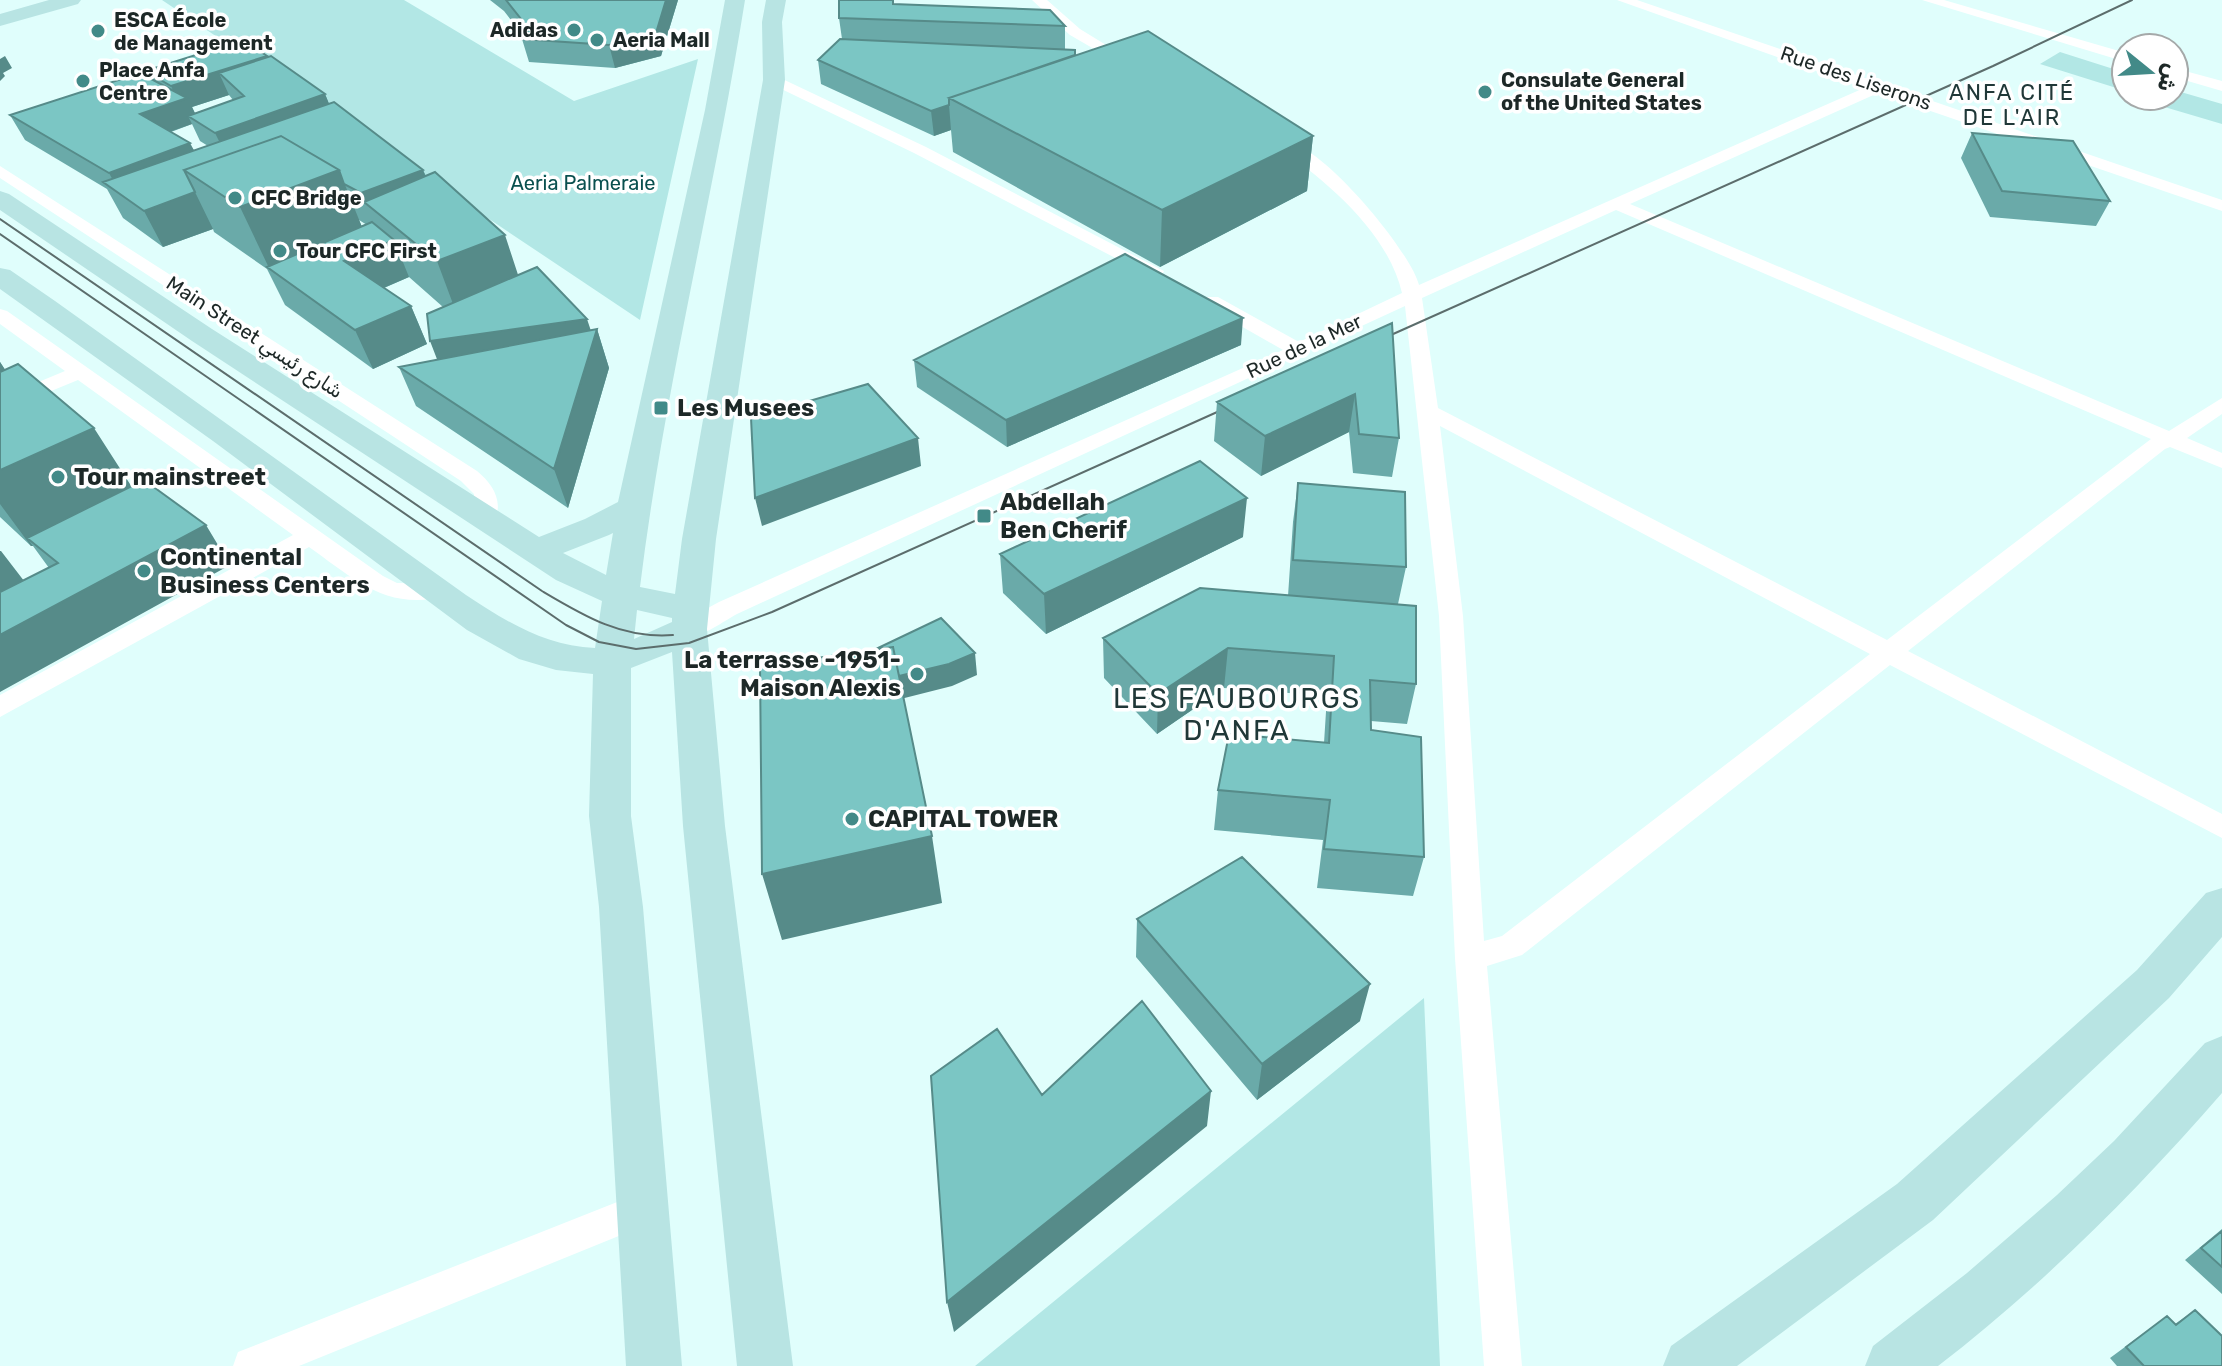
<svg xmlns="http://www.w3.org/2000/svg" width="2222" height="1366" viewBox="0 0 2222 1366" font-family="Rubik,Cairo,sans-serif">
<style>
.green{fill:#b2e7e5}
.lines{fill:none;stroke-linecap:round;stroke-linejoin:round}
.minor{fill:#fff;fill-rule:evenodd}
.secondary{fill:#b8e4e3;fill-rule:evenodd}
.tram{stroke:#5c6d6c;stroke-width:2}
.wall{fill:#6aaaa9;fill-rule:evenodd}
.shaded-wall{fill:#568b89}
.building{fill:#7bc6c4;stroke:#568b89;stroke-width:2}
.poi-dot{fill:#428a88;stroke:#fff;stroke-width:3}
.labels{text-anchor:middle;stroke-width:7;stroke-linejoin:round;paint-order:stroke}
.far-poi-label{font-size:20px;font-weight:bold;fill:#1d2827;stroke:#fff;text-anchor:start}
.far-street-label{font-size:20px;fill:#1d2827;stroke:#fff}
.far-park-label{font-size:20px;fill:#0a504f;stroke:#fff}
.far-neighbourhood-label{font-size:22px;letter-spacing:2px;fill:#203838;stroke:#fff}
.poi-label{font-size:24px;font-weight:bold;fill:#1d2827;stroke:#fff;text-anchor:start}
.quarter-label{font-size:28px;letter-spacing:2px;fill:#203838;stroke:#fff}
</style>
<rect width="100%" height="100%" fill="#e0fefc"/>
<path class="green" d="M162,0h242l170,101 124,-42 -58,261z
M2060,52l66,21v18l-86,-27z
M2174,90l48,14v20l-71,-21 10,-7h13z
M1424,998l16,368h-465z"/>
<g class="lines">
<path class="minor" d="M1032,0h15l33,29 57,35 -2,3h-10l-55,-32z
M1617,0h20l585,200v11l-344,-118 -248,111 539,227 53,-33v16l-35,24 35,15v15l-52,-21 -5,2 -257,202 314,163v24l-332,-173 -368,290 -35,11 35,400h-38l-29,-408 -16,-342 -34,-310 -668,308c-17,9 -38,27 -57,21l-4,-6 4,-6 39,-21 564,-252 -79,-45 -3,-4 3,-4h14l81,45 103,-49c-14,-61 -76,-113 -126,-147v-6c36,-9 135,111 143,145l445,-197zM1616,210l535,229 -264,201 -449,-232 -16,-110zM1440,426l430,228 -368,282 -18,5 -21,-325z
M1922,0h22l182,53v9z
M2174,68l48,13v10l-48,-14z
M774,75l152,72 238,124 -2,4h-14l-234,-122 -145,-70v-6z
M0,166l477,305c16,13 28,32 16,52h-16l-4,-5 1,-24 -13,-13 -461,-303z
M0,309l7,2 376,265 14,7 49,1 3,6 -3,6c-59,16 -93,-18 -137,-49l-309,170v-22l293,-160 -215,-155 -78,32v-14l65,-27 -65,-47z
M645,1191l13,5 5,12 -5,12 -359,146h-66l5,-14z"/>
<path class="secondary" d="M49,0h32l-3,4 -78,22v-12z
M725,0h20c-31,196 -81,390 -105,587l35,7 7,-55 81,-459 -1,-58 4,-22h20l-4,22 3,58 -69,459 -9,90 18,197 68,540h-56l-54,-540 -11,-174 -41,16v148l12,91 39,459h-56l-27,-459 -10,-91 4,-142 -37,-4 -37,-11 -52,-29 -254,-189 -213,-152v-21l10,2 45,31 411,294c41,27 79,51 129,53l7,-47 -46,-21 -364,-239 -192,-131v-19l9,3 203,135 327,208 46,-18 33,-17 87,-392zM613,533l-7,42 -43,-22 46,-18zM637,610l35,8v4l-38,17z
M2222,888v49l-53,61 -236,222 -196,146h-74l8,-20 226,-162 240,-214 69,-77z
M2222,1036v57c-87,100 -179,192 -284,273h-73l8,-20 94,-73 90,-78 57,-54 91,-98z"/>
<path class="tram" d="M0,219l542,372c42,25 80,48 131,44
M0,234l566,391 33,17 37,7 53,-6 83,-31 463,-208
M1373,343l620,-277 139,-66"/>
</g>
<path class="wall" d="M490,0h188l-17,56 -46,12 -86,-6 -7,-23 2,-2 -20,-26z
M893,4l172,22v24l10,5 238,81 -6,55 -147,76 -207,-115 -2,-22 -17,6 -113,-52 -3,-24 24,-21 -3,-21z
M267,58l58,36 4,10 94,66 3,6 92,99 72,56 7,-2 12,39 -41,140 -152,-102 -17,-39 38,-7 6,-53 -34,-30 -25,11 27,18 16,38 -54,25 -88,-64 -18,-36 -53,-37 -1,-3 -50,18 -40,-29 -16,-29 -82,-49 -15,-25 137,-38 -2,-6zM229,95l4,5 -38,13 -3,-6zM192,124l8,17 8,5 -14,4 -23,-18zM359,220l8,5 -5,2z
M1972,133l138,68 -14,25 -106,-9 -29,-59z
M1392,323l7,115 -7,39 -39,-4 -4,-41 -88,44 -47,-35 3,-39z
M1241,345l-234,102 -90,-60 -3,-27z
M0,362l5,8 126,116 99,79 -207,15 26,-12 -16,-22h-2l-31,-29z
M1298,483l108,84 -8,37 18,80 -9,40 -36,-3v9l53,127 -11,39 -96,-8 6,-48 -109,-10 4,-40 106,-47 3,-47 -103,-8 -67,46 -53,-56 -1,-40 185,-42 5,-74z
M1243,537l-197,97 -43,-41 -3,-39z
M1137,919l223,102 -103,79 -121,-143z
M2222,1229v65l-37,-34z
M2195,1310l27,56h-105l-7,-8 57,-42 8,8z"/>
<path class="shaded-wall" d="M666,0h12l-17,56 -46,12 -6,-23z
M5,56l7,12 -9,5 2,3 -5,5v-22z
M267,56l10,24 -58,-7 10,22 -37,12 7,15 -11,-6 4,8 -40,14 -12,-24 38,-13 -7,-15z
M325,94l10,24 -108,39 -12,-24z
M949,105l2,25 -17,6 -3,-25z
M1313,136l-6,55 -147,76 2,-57z
M190,143l13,24 -19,3 -63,25 -12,-22z
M339,170l25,62 -94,38 -30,-63z
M423,170l14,35 -72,-2 -4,-10z
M195,192l18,37 -50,18 -19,-36z
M505,235l19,58 -65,27 -22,-59z
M394,240l15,37 -49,21 -16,-37z
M411,306l16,38 -54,25 -18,-39z
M1243,318l-2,27 -234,102 -1,-27z
M587,319l7,21 3,-11 12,39 -41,140 -14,-39 -109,-89 -15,-39z
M0,362l16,24 -16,7z
M1355,394l-6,38 -88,44 4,-40z
M94,428l43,67 -110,43 6,8h-2l-31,-42v-34z
M918,438l3,28 -159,60 -7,-28z
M1247,498l-4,39 -197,97 -2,-40z
M206,525l24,40 -230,127v-57z
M0,551h1l30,39 -31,16z
M1228,648l-4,40 -67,46 1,-40z
M975,653l2,22 -25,11 -87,22 -5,-22z
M932,836l10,67 -160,37 -20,-66z
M1370,984l-10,37 -103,79 5,-36z
M1211,1091l-4,35 -253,206 -7,-30z"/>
<path class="building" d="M506,0h160l-10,33 -47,12 -87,-6 7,-10z
M839,0h54v4l157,6 15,16 -226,-8z
M1148,31l165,105 -151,74 -213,-112z
M840,39l235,11v5l-126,43v7l-18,6 -113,-51z
M243,40l24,16 -96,30 -26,-15z
M271,56l54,38 -110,39 -27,-17 56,-20 -25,-23z
M140,73l47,25 -47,16 50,29 -81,30 -99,-58z
M334,102l89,68 -62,23 -17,-9 -5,-14 -58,-34 -97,34 11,22 -51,19 -41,-29z
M1972,133l101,8 37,60 -108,-10z
M281,136l58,34 -99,37 -56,-37z
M435,172l70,63 -68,26 -73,-59z
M372,222l22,18 -50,21 67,45 -56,24 -88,-63z
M1125,254l118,64 -237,102 -92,-60z
M537,267l50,52 -157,22 -3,-27z
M1392,323l7,115 -40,-4 -4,-40 -90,42 -48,-34z
M597,329l-43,140 -155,-102z
M18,364l76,64 -94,42v-98z
M868,384l50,54 -163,60 -4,-80z
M1200,461l47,37 -203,96 -44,-40z
M144,480l62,45 -206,110v-43l58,-29 -31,-25z
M1298,483l107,9 1,75 -113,-7z
M1200,588l216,18v78l-46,-4 1,50 50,7 3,120 -100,-8 6,-49 -112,-10 11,-56 100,9 5,-87 -106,-8 -70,46 -55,-56z
M941,618l34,35 -26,11 -50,12 -6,-29 -17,2z
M893,647l39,189 -170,38 -2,-208z
M1242,857l128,127 -108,80 -125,-145z
M1142,1001l69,90 -264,211 -16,-226 66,-47 45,66z
M2222,1231v36l-21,-19z
M2195,1310l27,26v30h-78l-18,-19 41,-31 9,9z"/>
<g class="poi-dot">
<circle cx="574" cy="30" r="8"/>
<circle cx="98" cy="31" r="8"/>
<circle cx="597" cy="40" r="8"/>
<circle cx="83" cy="81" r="8"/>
<circle cx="1485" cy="92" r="8"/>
<circle cx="235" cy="198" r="8"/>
<circle cx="280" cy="251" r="8"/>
<rect x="653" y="400" width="16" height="16" rx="4"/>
<circle cx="58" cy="477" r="8"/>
<rect x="976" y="508" width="16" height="16" rx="4"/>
<circle cx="144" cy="571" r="8"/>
<circle cx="917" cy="674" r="8"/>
<circle cx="852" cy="819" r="8"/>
</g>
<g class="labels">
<g class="far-poi-label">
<text x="114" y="27">ESCA École<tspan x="114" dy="23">de Management</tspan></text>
<text x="558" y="37" text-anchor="end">Adidas</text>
<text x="613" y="47">Aeria Mall</text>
<text x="99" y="77">Place Anfa<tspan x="99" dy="23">Centre</tspan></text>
<text x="1501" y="87">Consulate General<tspan x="1501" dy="23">of the United States</tspan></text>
<text x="251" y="205">CFC Bridge</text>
<text x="296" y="258">Tour CFC First</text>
</g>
<g class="far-street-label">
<text transform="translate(1856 78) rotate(19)" y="7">Rue des Liserons</text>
<text transform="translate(255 337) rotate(33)" y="7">Main Street شارع رئيسي</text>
<text transform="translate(1304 346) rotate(-25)" y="7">Rue de la Mer</text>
</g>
<g class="far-park-label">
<text x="583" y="190">Aeria Palmeraie</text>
</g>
<g class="far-neighbourhood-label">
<text x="2012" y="100">ANFA CITÉ<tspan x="2012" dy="25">DE L'AIR</tspan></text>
</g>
<g class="poi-label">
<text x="677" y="416">Les Musees</text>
<text x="74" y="485">Tour mainstreet</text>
<text x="1000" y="510">Abdellah<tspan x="1000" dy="28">Ben Cherif</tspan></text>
<text x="160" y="565">Continental<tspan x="160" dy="28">Business Centers</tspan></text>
<text x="901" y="668" text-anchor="end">La terrasse -1951-<tspan x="901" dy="28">Maison Alexis</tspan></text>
<text x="868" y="827">CAPITAL TOWER</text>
</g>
<g class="quarter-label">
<text x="1237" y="708">LES FAUBOURGS<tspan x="1237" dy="32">D'ANFA</tspan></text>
</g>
</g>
<g transform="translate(2150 72) rotate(108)"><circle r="38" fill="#ffffff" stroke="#a5a9a9" stroke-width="2"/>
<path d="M0-6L14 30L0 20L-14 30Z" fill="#428a88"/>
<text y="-12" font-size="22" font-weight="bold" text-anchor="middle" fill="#1d2827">ش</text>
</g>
</svg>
